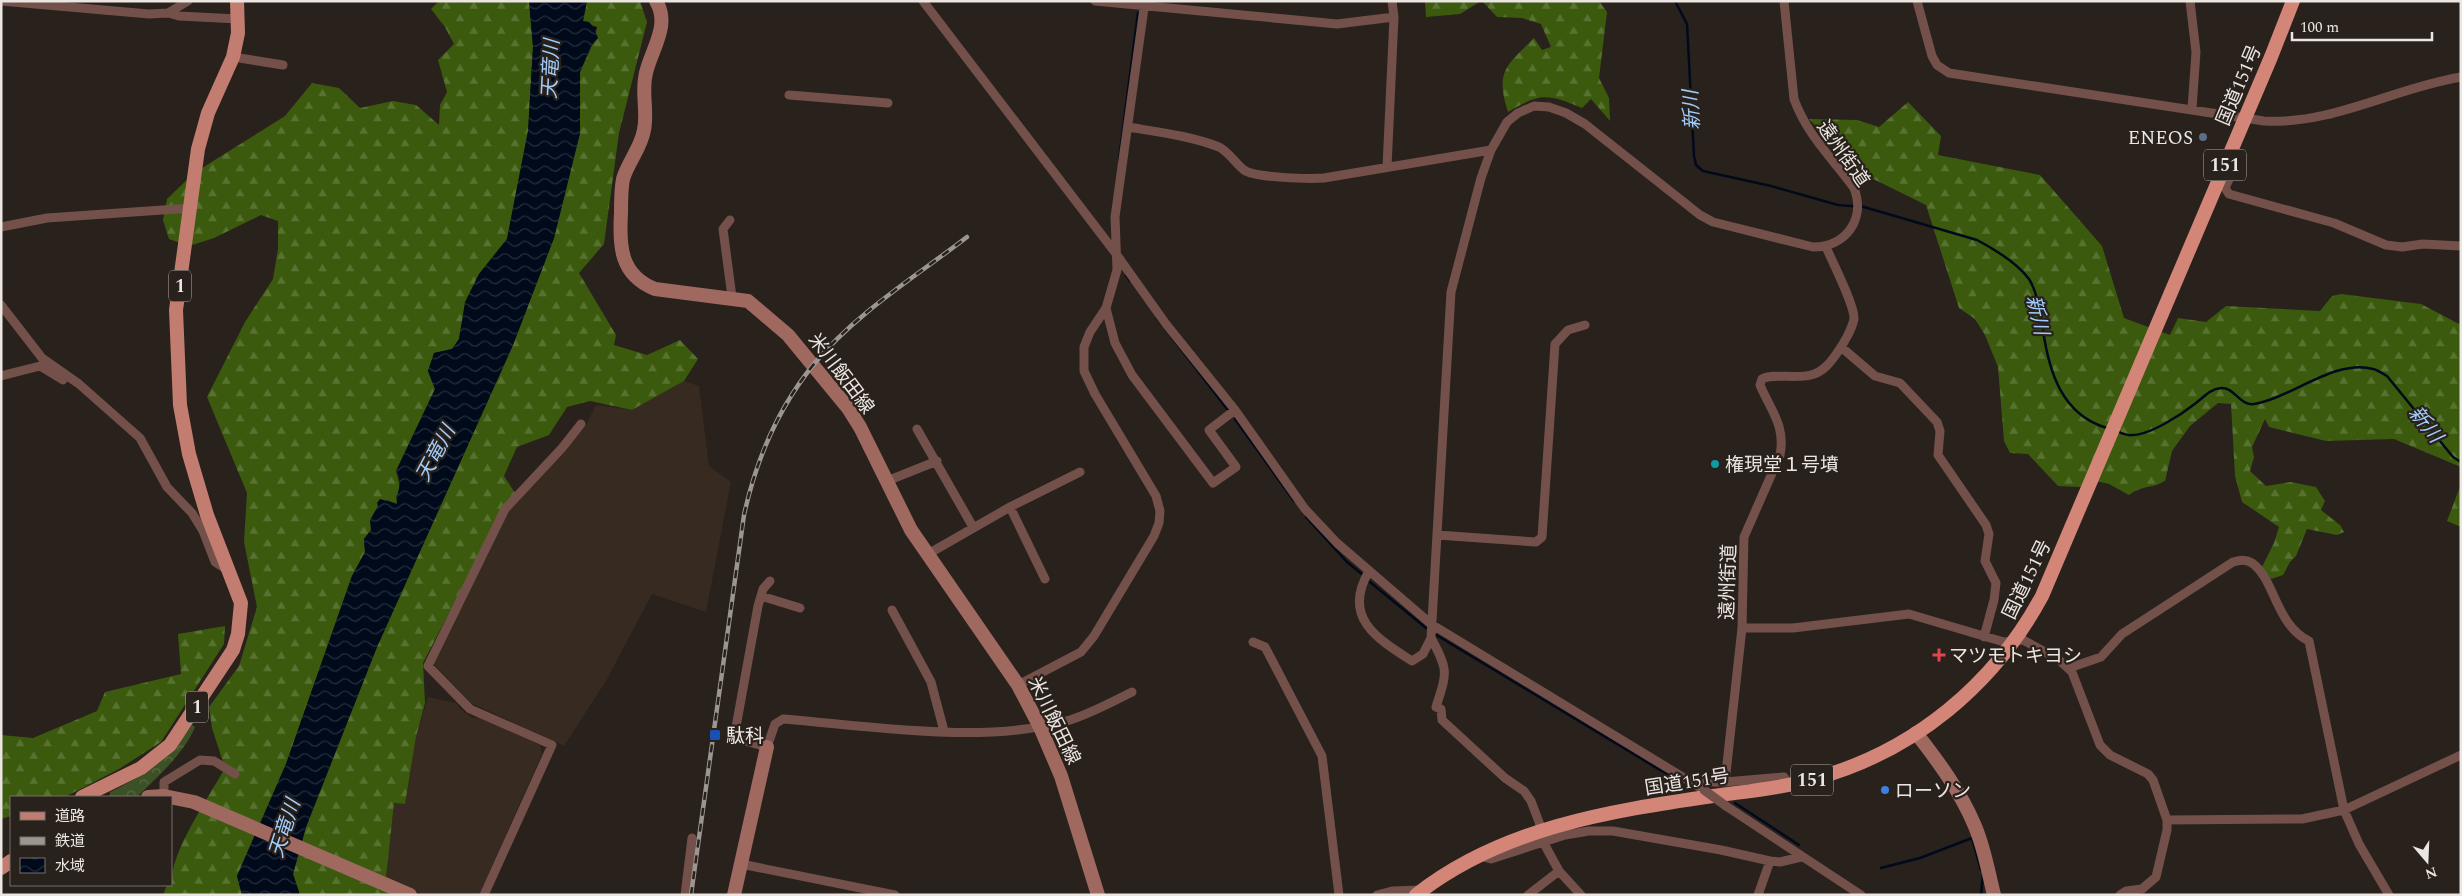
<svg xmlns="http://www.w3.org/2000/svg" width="2462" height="896" viewBox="0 0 2462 896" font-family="Spectral,'Noto Sans JP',serif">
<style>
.built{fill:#372a20}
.forest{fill:url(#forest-firs)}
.park{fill:url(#park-crowns)}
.water{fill:url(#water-waves)}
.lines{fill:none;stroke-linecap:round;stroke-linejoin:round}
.stream{stroke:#000a1b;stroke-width:2.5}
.minor{stroke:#73504a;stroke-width:9}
.secondary{stroke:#a06960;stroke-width:14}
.primary{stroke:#c37c70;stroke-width:14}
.trunk{stroke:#d38578;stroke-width:14}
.rail-casing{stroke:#9c9691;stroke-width:4.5}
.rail{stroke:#29211b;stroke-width:2.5;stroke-dasharray:8;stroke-linecap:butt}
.minor-bridge{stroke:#73504a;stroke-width:9}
.service-dot{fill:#5c6f8a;stroke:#29211b;stroke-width:2}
.culture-dot{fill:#0f9aa8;stroke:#29211b;stroke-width:2}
.health-dot{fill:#e0444e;stroke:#29211b;stroke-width:2}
.transit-dot{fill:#1a4fb4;stroke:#29211b;stroke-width:2}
.shop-dot{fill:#3f7fe0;stroke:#29211b;stroke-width:2}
.labels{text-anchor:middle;stroke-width:4.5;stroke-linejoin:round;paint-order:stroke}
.shield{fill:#29211b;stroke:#b2aba6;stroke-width:1}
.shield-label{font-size:18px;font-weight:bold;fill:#ece6e2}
.street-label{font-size:19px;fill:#ece6e2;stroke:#29211b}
.poi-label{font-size:19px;fill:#ece6e2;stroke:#29211b;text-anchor:start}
.water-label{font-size:20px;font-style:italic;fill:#a1cdfc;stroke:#29211b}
</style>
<defs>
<pattern id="forest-firs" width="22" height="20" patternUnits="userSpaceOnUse" patternTransform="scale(1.25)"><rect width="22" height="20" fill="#3b5a0e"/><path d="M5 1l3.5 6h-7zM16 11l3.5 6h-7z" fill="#587231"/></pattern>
<pattern id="park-crowns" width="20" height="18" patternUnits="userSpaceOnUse" patternTransform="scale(1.25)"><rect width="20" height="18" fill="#3c5125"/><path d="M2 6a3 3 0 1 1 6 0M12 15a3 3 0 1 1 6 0" fill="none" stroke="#586a44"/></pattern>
<pattern id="water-waves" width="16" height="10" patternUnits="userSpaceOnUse" patternTransform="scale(1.25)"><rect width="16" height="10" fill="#000a1b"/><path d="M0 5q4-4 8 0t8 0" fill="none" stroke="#252e3c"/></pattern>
</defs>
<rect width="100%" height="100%" fill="#29211b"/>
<path class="built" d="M684,381l15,5 10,80 22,16 -25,130 -54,-18 -46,87 -42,65 -93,-43 -38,-40 74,-150 78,-86 11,-22 36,5z
M428,697l28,6 4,6 13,9h7l60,27 2,9 -63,141h-56l-37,-17 8,-75 11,1 11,-67z"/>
<path class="forest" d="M439,1h90l4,46 -5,84 -21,108 -28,35 -13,28 -7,37 -7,10 -18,4 -6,18 7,18 -39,82 4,16 -4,10 1,7 -10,-4c-11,8 -17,16 -16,30l-7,9 1,13 -13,24 -66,188 -49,112 5,19h-79l4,-10h4c0,-35 37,-86 54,-117l-13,-40 -3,-21 30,-41 18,-59 -13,-65 3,-49 -40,-96 38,-75 28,-43 5,-30v-28l-17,-6 -47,23 -25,8 -20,-7 -6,-19 4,-21 27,-26 91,-57 27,-33 27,5 21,20 33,-7 23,4 23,20 1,-20 7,-13 -9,-32 16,-16 -9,-17 -14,-18z
M587,1h53l7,21 -28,111 -15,111 -25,29 37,62 -2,10 33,10 33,-15 18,19 -14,22 -52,29 -42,-9 -23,6 -18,28 -32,12 -13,29 13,20 -14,13 -80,154 2,40 -9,34 -11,67 -11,-1 -8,75 13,17h-99l-7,-21 13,-47 71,-180 136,-302 41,-107 26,-105v-61l15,-33 2,-12 -14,-6z
M1425,1h56l-21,13 -34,3z
M1482,1h117l8,11 -8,66 10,20 1,23 -19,-22 -9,9c-34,-14 -41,-16 -74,4 -13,-41 -2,-46 26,-74l8,12 9,-3 -10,-23 -19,-6 -25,-1z
M1908,102l33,34 -3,19 102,20 62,71 22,72 46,17 8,-17 28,4 20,-16 94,5 12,-15 9,-2 80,10 40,21v142l-67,-28 -68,2 -57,-14 -4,-8 -13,28 2,10 -4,14 16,15 25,-4 25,5 9,14 -4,9 19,15 4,7 -7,3 -30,-6 -11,27 -6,6 -7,13 -12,4 -9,-12 12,-24 5,-16 -37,-25 -7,-26 -4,-72 -13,-1 -28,23 -18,25 -7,30c-14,8 -23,4 -36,14l-20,-11 -17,-4 -12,7 -22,-1 -30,-32 -18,-1 -6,-12 -6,-74 -13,-32 -10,-16 -16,-11 -33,-103 -65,-32 -52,-54 48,1 22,7z
M2461,484v43l-14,-6z
M225,626l-1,18 -63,98 -42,27 -54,28h-54v19l-10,3v-84l32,3 64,-27 8,-19 76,-18 -3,-40z"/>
<path class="park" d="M192,725l3,2c-12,28 -36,48 -57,69l-31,1 3,-2v-3c37,-18 58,-33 82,-67z"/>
<path class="water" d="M529,1h58l-4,20 6,1 4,5h4l-2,4 3,7 -7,8 -11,26v61l-26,105 -41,107 -136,302 -71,180 -13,47 7,21h-58l-5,-19 49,-112 66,-188 13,-24 -1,-13 7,-9 -1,-10 8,-14 -1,-3 3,-4 17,5c-1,-11 7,-22 -1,-33l39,-82 -7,-18 6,-18 18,-4 7,-10 6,-37 14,-28 28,-35 21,-108 5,-84z"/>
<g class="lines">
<path class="stream" d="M1675,1l12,23 7,132 2,9 7,6 68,15 67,19 26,2 113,33c17,9 40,23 52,39 9,14 11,35 14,51 6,42 19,85 64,98
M1119,160l19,-147
M1126,275l4,6
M1157,318l71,92
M1235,419l59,82
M2117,431c4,2 10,5 15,4 18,0 49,-20 64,-32 8,-6 14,-14 25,-15 13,-1 19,18 33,16 37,-6 82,-46 119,-35 5,1 10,5 14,7l66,81 8,5
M1306,517l41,45 16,13
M1370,582l56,46
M1433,633l247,149
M1693,776h9
M1735,803l64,42
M1881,868l39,-10 52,-20 9,32
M1981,895l2,-20"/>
<path class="minor" d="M1,1l148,13 19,-1 20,-12
M923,1l191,250 52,73 69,86 70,99 32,34 94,81 273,166
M1095,1l242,23 57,-7
M1917,1l15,55 5,9 12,8 315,48c68,4 130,-33 197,-44
M2190,1l6,51 -4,57
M168,13l11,3 59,3
M233,57l50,8
M789,95l99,8
M1128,127c30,5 63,9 91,20 10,5 16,16 25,23 11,8 65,9 80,8l167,-28
M2232,149l5,13 -12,26 4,6 105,29 52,22 16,2 21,-3 38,2
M1387,167l7,-150 -2,-16
M730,220l-7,9 9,68
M1,227l46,-9 144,-10
M1,305l41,53 37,26 61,54 27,49 25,26 11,18 12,31 14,9
M1106,308l9,35 17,32 81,108 23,-16 -27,-37 26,-20
M1841,347l34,29 25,7 37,39 3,9 -2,24 48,70 3,9 -4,27 11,22 -2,17 -10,37
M1,376l39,-10 23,14
M917,429l56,98
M887,481l50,-20
M1010,507l35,72
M1437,535l99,7 6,-5 13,-193 13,-14 17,-5
M928,554l82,-47 70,-35
M1369,571c-27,46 7,67 43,90l11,-7 8,-16
M770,581l-7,8 -5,17 -24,132 33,9 8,-23 8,-5c88,7 202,26 287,1 22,-7 42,-18 62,-28
M761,596l39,12
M892,610l39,72 13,49
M1742,628h51l116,-14 95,28 19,-2 35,19 14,13 28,73 10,10 38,19 5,6 14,40v10l-11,47 -14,12 -16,2 -6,4
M1253,642l12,5 57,109 17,139
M2069,668l32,-11 21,-23 111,-72c7,-2 12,-3 19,1 23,16 23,61 57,78l35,169 15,34 30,51
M1018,685l63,-33 13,-16 60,-100 5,-13 1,-12 -4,-15 -61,-102 -11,-23v-24l6,-15 16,-24 11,-38 -2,-53 30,-216
M1692,782h33l59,-5 4,8
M1725,782l17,-154 2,-91 36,-82c6,-29 -10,-46 -20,-70l2,-6c11,-6 33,0 49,-4 12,-3 19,-12 26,-22 6,-8 15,-24 17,-34 1,-13 -22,-58 -28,-72
M164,796v-14l36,-22 14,1 21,13
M1726,806l135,89
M2167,820l135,-1 42,-9 117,-55
M1542,830l-11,-29 -7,-10 -19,-13 -63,-58 -1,-11 -5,-2c11,-35 13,-36 -5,-69l20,-346 30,-114 10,-28 16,-28 11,-9 16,-7 15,1 17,6 19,11 115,91 13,7 100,25c33,0 53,-28 41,-59 -22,-30 -47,-53 -60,-89l-10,-98
M1541,838l18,33 22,24
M1480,856l11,3 74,-24 24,-4h24l108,19 49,11 10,1 21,-5
M741,864l154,31
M484,895l68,-150 -82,-36 -42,-43 77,-157 57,-61 19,-24
M685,895l7,-57
M1377,895l15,-4 29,-1
M1528,895l31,-24
M1758,895l12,-34"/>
<path class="secondary" d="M656,1c15,24 -5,49 -10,72 -5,20 2,38 -2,57 -3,18 -16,32 -21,49 -2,10 -2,23 -2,34 -2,33 -1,62 34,76l93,12 40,34 60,73 12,19 51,103 107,155 22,42 21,49 37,119
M1916,733c22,28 44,58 58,91 10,22 14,47 20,71
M148,797l16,-1 30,6 216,93
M734,895l33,-148"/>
<path class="primary" d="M82,797l59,-29 29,-23 63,-95 5,-16 3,-31 -34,-88 -18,-61 -9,-49 -4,-95 22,-161 10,-36 25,-56 5,-24 -1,-32
M1,868l10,-7"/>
<path class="trunk" d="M1416,895c85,-67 193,-84 297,-99 35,-5 70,-8 104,-18 97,-27 177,-93 225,-182l229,-539 22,-56"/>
<defs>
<path id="rail" d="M691,895l53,-380c12,-55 34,-107 70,-151 42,-51 101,-87 153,-127"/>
</defs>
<use href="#rail" class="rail-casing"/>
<use href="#rail" class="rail"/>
<path class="minor-bridge" d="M1704,790l22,16"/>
</g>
<circle class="service-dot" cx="2203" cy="137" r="5"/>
<circle class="culture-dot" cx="1715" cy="464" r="5"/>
<path class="health-dot" d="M1936.5 647.5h5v5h5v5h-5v5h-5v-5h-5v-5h5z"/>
<rect class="transit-dot" x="709" y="729" width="12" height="12" rx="2.5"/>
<circle class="shop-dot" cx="1885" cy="790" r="5"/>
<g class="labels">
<g class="shield">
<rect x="2204" y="149.5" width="42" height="31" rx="4"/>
<rect x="169" y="270.5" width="22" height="31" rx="4"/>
<rect x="186" y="691.5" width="22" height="31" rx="4"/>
<rect x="1791" y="764.5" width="42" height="31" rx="4"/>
</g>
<g class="shield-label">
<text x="2225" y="171">151</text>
<text x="180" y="292">1</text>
<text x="197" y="713">1</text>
<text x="1812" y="786">151</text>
</g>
<g class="street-label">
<text transform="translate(2238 85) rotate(-67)" y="7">国道151号</text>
<text transform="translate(1844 153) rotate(55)" y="7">遠州街道</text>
<text transform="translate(842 373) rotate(53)" y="7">米川飯田線</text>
<text transform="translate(2026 579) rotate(-64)" y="7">国道151号</text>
<text transform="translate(1727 582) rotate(-88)" y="7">遠州街道</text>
<text transform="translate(1055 720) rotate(64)" y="7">米川飯田線</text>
<text transform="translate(1687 781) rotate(-9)" y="7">国道151号</text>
</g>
<g class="poi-label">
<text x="2193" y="144" text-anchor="end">ENEOS</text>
<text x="1725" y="471">権現堂１号墳</text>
<text x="1949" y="662">マツモトキヨシ</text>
<text x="726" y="742">駄科</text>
<text x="1895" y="797">ローソン</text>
</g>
<g class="water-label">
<text transform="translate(550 69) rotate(-87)" y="7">天竜川</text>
<text transform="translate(1691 110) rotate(-93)" y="7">新川</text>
<text transform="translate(2038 315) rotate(77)" y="7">新川</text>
<text transform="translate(2426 424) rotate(51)" y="7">新川</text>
<text transform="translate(435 453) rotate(-62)" y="7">天竜川</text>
<text transform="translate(284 828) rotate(-72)" y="7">天竜川</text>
</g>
</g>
<rect width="2462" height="896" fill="none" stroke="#ece6e2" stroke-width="5"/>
<rect x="10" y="796" width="162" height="90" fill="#29211b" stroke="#77706b"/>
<rect x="20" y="812" width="25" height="8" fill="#c37c70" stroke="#77706b"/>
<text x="55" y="821" font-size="15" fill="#ece6e2">道路</text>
<rect x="20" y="837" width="25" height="8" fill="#9c9691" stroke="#77706b"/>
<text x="55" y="846" font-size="15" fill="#ece6e2">鉄道</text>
<rect x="20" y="858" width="25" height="15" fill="url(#water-waves)" stroke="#77706b"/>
<text x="55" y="871" font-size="15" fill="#ece6e2">水域</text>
<g transform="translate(2427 861) rotate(161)" stroke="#29211b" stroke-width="4" paint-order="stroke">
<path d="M0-4L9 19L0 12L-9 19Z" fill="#ece6e2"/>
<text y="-8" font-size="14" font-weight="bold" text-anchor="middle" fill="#ece6e2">N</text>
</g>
<path d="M2292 32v8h140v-8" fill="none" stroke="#ece6e2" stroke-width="2.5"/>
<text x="2300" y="32" font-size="15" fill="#ece6e2" stroke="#29211b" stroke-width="4" paint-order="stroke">100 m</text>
</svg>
